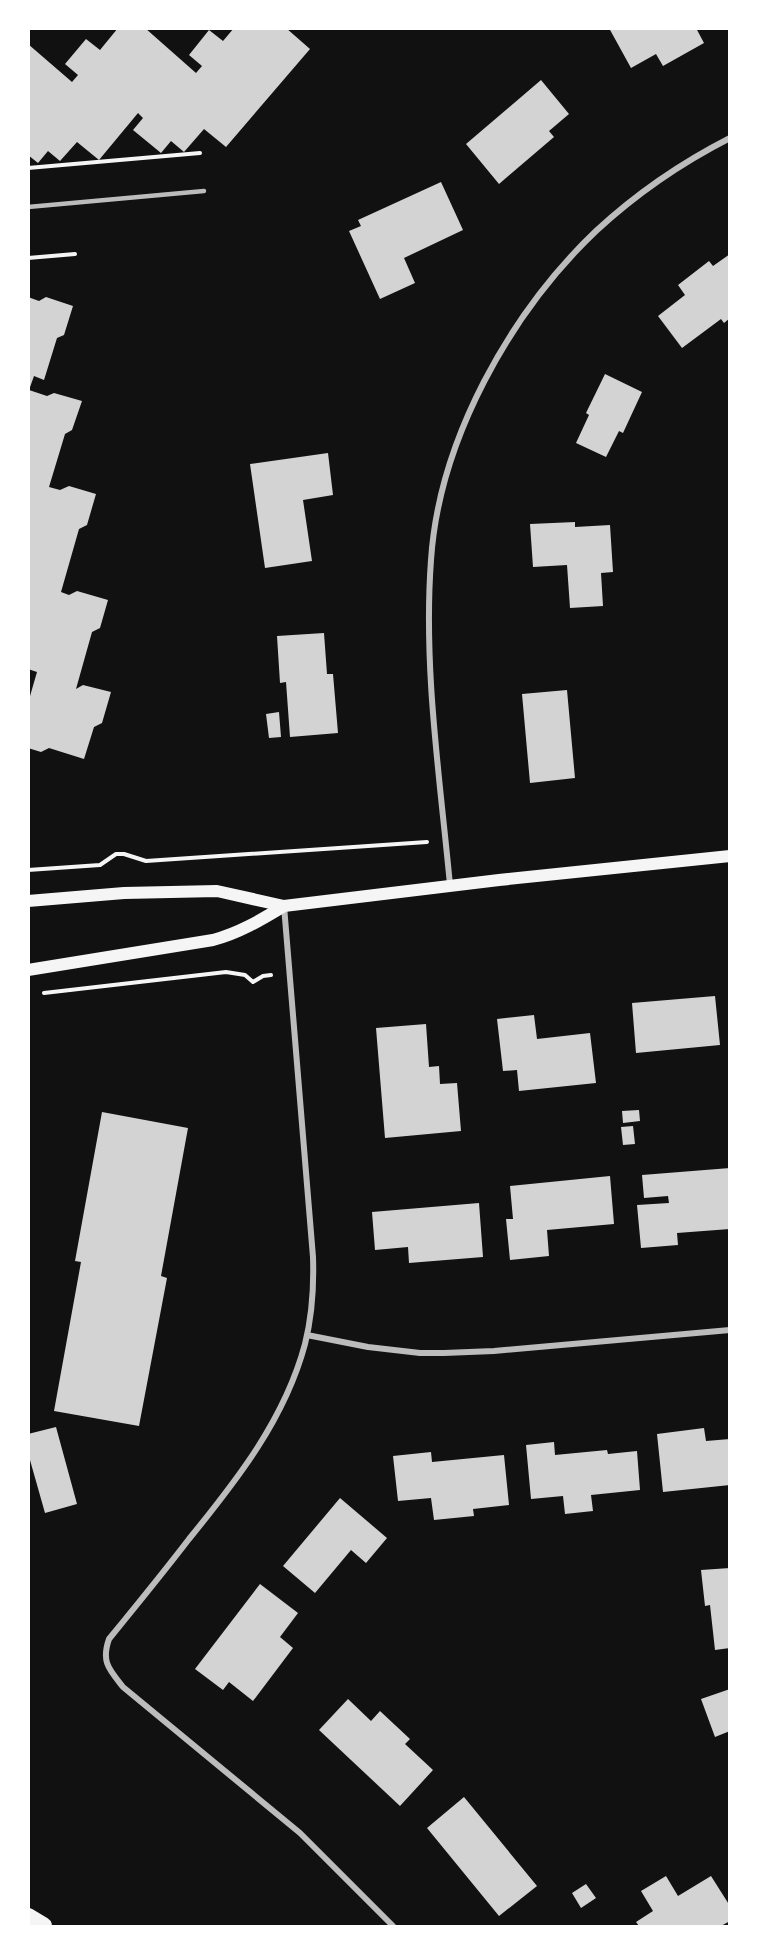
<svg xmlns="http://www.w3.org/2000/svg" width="758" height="1955" viewBox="0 0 758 1955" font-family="Roboto,sans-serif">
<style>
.building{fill:#d3d3d3}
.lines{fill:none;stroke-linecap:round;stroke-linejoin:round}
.path{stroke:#f5f5f5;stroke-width:4}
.service{stroke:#bcbcbc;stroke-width:4.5}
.minor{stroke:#bcbcbc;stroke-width:6}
.secondary{stroke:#f5f5f5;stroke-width:12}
.motorway{stroke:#f5f5f5;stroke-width:18}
</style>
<rect width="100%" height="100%" fill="#111"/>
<path class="building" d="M118,28h27l51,45 6,-7 -13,-11 20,-25 14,11 11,-13h52l24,21 -84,98 -22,-18 -20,23 -13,-11 -10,12 -28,-23 10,-12 -5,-5 -39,47 -22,-18 -17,19 -12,-10 -10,12 -10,-8v-111l44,38 6,-7 -13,-11 21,-25 14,11z
M609,28h87l8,15 -41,23 -7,-12 -25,14z
M541,80l28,34 -20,17 5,6 -55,47 -33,-40z
M441,182l22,48 -59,28 11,25 -35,16 -31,-68 12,-5 -3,-6z
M730,254v64l-6,5 -3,-4 -39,29 -24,-32 27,-21 -7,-10 31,-24 4,5z
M28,297l11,4 7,-4 27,9 -9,29 -7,3 -13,42 -10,-4 -5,14 18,6 7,-3 28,8 -10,29 -7,4 -16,53 11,3 9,-4 27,8 -9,31 -8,4 -18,63 8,3 8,-4 31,9 -8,28 -8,4 -16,57 7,-4 28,7 -9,31 -8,4 -10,32 -35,-11 -8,4 -13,-4v-45l9,-31 -9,-3z
M605,374l37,18 -19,41 -4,-2 -13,26 -30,-14 13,-28 -3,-2z
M328,453l5,42 -30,5 9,61 -47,7 -15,-104z
M575,522v5l35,-2 3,47 -12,1 2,33 -33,2 -3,-43 -34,2 -3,-43z
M324,633l3,41h6l5,59 -48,4 -4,-55 -6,1 -3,-47z
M567,690l8,88 -45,5 -8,-89z
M279,712l2,25 -12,1 -3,-24z
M715,996l5,49 -84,8 -4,-50z
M534,1015l3,24 53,-6 6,50 -77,8 -2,-21 -14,1 -6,-52z
M426,1024l3,43 10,-1 1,18 17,-1 4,48 -76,7 -9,-110z
M639,1110l1,11 -17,2 -1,-12z
M102,1112l86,16 -27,148 6,2 -28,148 -85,-15 27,-149 -6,-1z
M633,1126l2,18 -12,1 -2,-18z
M730,1168v61l-53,4 1,12 -37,3 -4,-43 32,-2 -1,-7 -24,2 -2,-23z
M610,1176l4,48 -67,6 2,26 -39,4 -4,-41h7l-3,-33z
M479,1203l4,54 -74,6 -1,-16 -33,3 -3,-38z
M56,1427l21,77 -32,9 -17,-60v-19z
M704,1428l2,13 24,-2v46l-67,7 -6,-58z
M554,1442l1,13 52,-5 1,4 29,-3 3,39 -49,5 2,16 -28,3 -2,-18 -32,3 -5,-54z
M431,1452l1,10 72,-7 5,50 -36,4 1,7 -40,4 -3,-22 -33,3 -5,-45z
M340,1498l47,40 -21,25 -15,-13 -36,43 -32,-27z
M730,1568v80l-15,2 -5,-45 -5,1 -4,-36z
M260,1584l38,29 -18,24 13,11 -40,53 -24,-19 -6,8 -28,-21z
M730,1689v42l-15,6 -14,-38z
M348,1699l23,22 9,-10 30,28 -5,5 28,26 -33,36 -81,-76z
M464,1797l73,89 -38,30 -72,-88z
M666,1876l12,20 33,-20 19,30v15l-9,5h-82l-3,-4 17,-11 -12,-20z
M586,1884l10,14 -15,10 -9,-15z"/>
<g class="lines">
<path class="path" d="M28,168l172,-15
M28,258l47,-4
M28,870l72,-5 16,-11h8l22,7 281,-19
M44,993l182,-21 19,3 8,7 10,-6 8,-1"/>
<path class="service" d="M28,207l176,-16"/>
<path class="minor" d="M450,885c-10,-107 -27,-217 -19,-325 8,-120 79,-247 165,-329 40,-37 85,-68 134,-93
M284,906l29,351c1,29 -1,59 -8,87 -20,75 -68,136 -116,195 -26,34 -53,67 -80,100 -8,23 0,30 14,48l177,146 93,93
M307,1335l61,12 52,6h24l50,-2 236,-21"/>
<path class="secondary" d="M28,901l96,-8 93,-2 67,15 215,-26 231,-24
M28,970l185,-30c26,-7 48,-20 71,-34"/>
<path class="motorway" d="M28,1917l15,9"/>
</g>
<rect width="758" height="1955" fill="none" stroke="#ffffff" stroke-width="60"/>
</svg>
